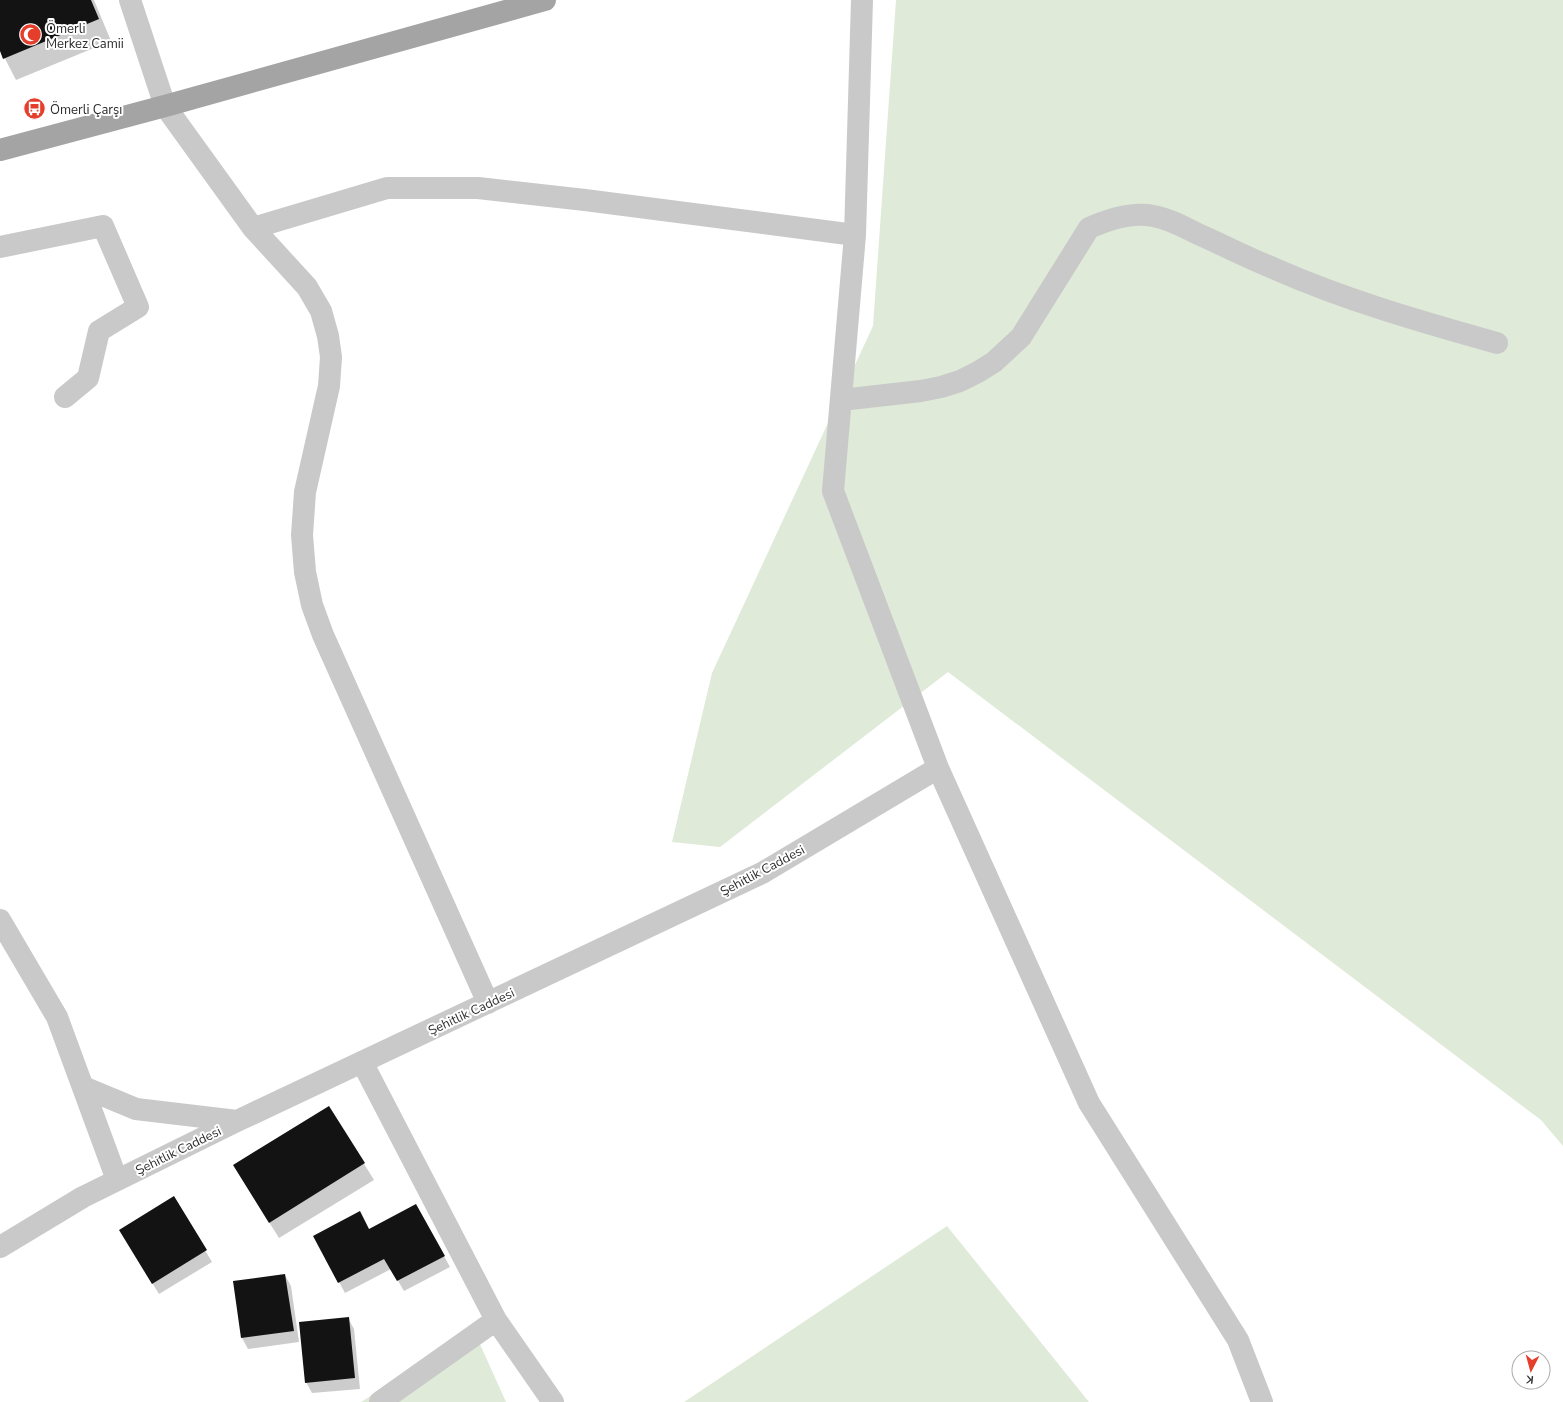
<svg xmlns="http://www.w3.org/2000/svg" width="1563" height="1402" viewBox="0 0 1563 1402" font-family="'Nunito Sans',sans-serif">
<style>
.green{fill:#dfead8}
.shadow{fill:#0003}
.building{fill:#131313}
.lines{fill:none;stroke-linecap:round;stroke-linejoin:round}
.minor{stroke:#c9c9c9;stroke-width:22}
.major{stroke:#a4a4a4;stroke-width:22}
.labels{text-anchor:middle;stroke-width:4;stroke-linejoin:round;paint-order:stroke}
.poi-label{font-size:13px;fill:#2c2c2c;stroke:#fff;text-anchor:start}
.street-label{font-size:13px;fill:#2c2c2c;stroke:#fff}
</style>
<rect width="100%" height="100%" fill="#fff"/>
<path class="green" d="M896,0h667v1146l-22,-26 -593,-448 -228,175 -48,-5 40,-169 161,-347z
M947,1226l142,176h-405z
M474,1331l32,71h-145z"/>
<path class="shadow" d="M0,0h94l17,41 -95,39 -16,-31z
M329,1107l45,73 -95,58 -35,-56z
M174,1198l38,64 -53,32 -33,-53z
M422,1216l28,51 -46,24 -13,-22 -46,24 -6,-11 30,-51z
M285,1275l6,11 8,56 -51,7 -6,-11 -8,-56z
M348,1318l6,11 6,60 -48,4 -6,-11z"/>
<path class="building" d="M0,0h91l8,19 -96,40 -3,-8z
M329,1106l36,57 -96,60 -36,-58z
M174,1196l33,54 -55,34 -33,-54z
M416,1204l29,52 -48,25 -13,-22 -46,24 -25,-47 47,-25 9,18z
M285,1274l9,57 -53,7 -8,-57z
M349,1317l6,61 -50,5 -6,-61z"/>
<g class="lines">
<path class="minor" d="M130,0l35,106 88,122 54,59 14,24 7,25 3,21 -2,29 -24,106 -3,43 3,37 7,33 11,30 165,368
M862,0l-7,235 -22,256 105,277 151,335 149,237 24,62
M253,228l134,-40h91l107,12 270,35
M0,247l103,-21 35,81 -39,24 -11,47 -23,19
M841,400l80,-9 20,-4 19,-6 18,-9 16,-10 27,-25 68,-109c18,-8 38,-15 58,-13 19,2 35,11 51,19 25,11 50,24 75,34 72,32 149,54 224,75
M0,920l57,97 60,163
M362,1062l134,258 57,82
M83,1087l53,22 101,12
M0,1247l83,-50 154,-76 525,-248 176,-105
M380,1402l116,-82"/>
<path class="major" d="M0,150l165,-44 380,-106"/>
</g>
<defs>
<symbol id="mosque-disc" viewBox="-11 -11 22 22"><circle r="9.5" fill="#e53e2b" stroke="#fff"/><path d="M3.5-4.9A6 6 0 1 0 3.5 4.9A5 5 0 1 1 3.5-4.9Z" fill="#fff"/></symbol>
<symbol id="bus-disc" viewBox="-11 -11 22 22"><circle r="9.5" fill="#e53e2b" stroke="#fff"/><path d="M-5-6H5V4H4V6H2V4H-2V6H-4V4H-5ZM-3.5-4V0h7V-4ZM-3.5 1.2v1.5H-2V1.2ZM2 1.2v1.5H3.5V1.2Z" fill="#fff"/></symbol>
</defs>
<g fill-rule="evenodd">
<use href="#mosque-disc" x="18" y="22" width="25" height="25"/>
<use href="#bus-disc" x="22" y="96" width="25" height="25"/>
</g>
<g class="labels">
<g class="poi-label">
<text x="46" y="33">Ömerli<tspan x="46" dy="15">Merkez Camii</tspan></text>
<text x="50" y="114">Ömerli Çarşı</text>
</g>
<g class="street-label">
<text transform="translate(762 870) rotate(-28)" y="5">Şehitlik Caddesi</text>
<text transform="translate(471 1011) rotate(-25)" y="5">Şehitlik Caddesi</text>
<text transform="translate(178 1150) rotate(-26)" y="5">Şehitlik Caddesi</text>
</g>
</g>
<g transform="translate(1531 1370) rotate(186)"><circle r="19" fill="#ffffff" stroke="#ababab"/>
<path d="M0-3L7 15L0 10L-7 15Z" fill="#e53e2b"/>
<text y="-6" font-size="11" font-weight="bold" text-anchor="middle" fill="#2c2c2c">K</text>
</g>
</svg>
